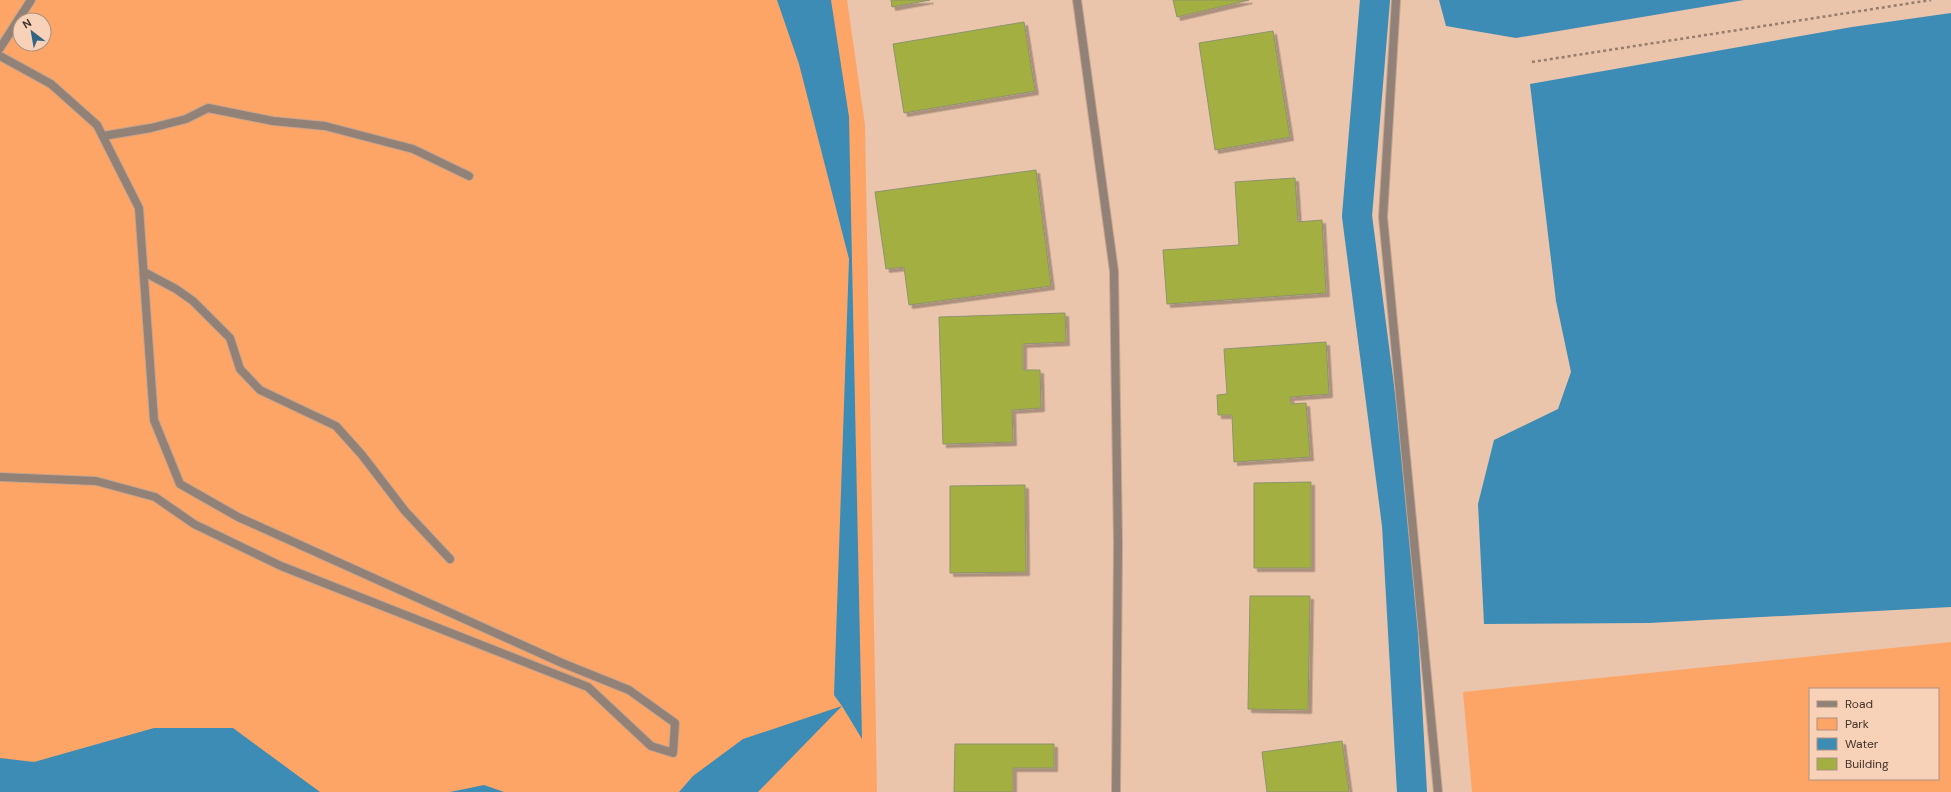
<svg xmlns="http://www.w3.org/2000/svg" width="1951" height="792" viewBox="0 0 1951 792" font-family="'DM Sans',sans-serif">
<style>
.green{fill:#fda566;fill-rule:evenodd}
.water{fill:#3c8cb6}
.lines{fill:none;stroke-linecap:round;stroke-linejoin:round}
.canal{stroke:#3c8cb6;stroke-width:30}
.building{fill:#a3af41;stroke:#8e946d;filter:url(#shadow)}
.service-casing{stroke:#c5a48e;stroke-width:10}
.minor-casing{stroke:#c5a48e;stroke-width:10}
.path{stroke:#987d6c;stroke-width:2.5;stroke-dasharray:3 3;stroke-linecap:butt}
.service{stroke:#918177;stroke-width:8}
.minor{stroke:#918177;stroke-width:8}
</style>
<defs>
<filter id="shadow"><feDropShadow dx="3.5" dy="3.5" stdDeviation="0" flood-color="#0004"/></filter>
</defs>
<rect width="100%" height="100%" fill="#eac4ab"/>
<path class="green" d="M0,0h847l18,125 12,667h-877zM20,20h24v24h-24z
M1951,642v150h-479l-9,-100zM1810,689h128v90h-128z"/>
<path class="water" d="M777,0h54l18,117 13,622 -20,-33 -84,86h-79l14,-16 50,-37 99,-33 -8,-11 15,-436 -50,-195z
M1439,0h305l-228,38 -70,-12z
M1951,13v594l-302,16 -165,1 -6,-120 16,-64 64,-31 13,-37 -15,-71 -26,-217 322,-57z
M154,728h79l87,64h-320v-34l34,4z
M484,785l20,7h-54z"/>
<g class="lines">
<path class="canal" d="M1375,0l-18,216 40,309 15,267"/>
</g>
<path class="building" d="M891,0h39l-38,7z
M1173,0h76l-72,17z
M1024,22l11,69 -131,22 -11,-69z
M1273,31l17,106 -75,13 -16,-107z
M1036,170l15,116 -142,19 -5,-38 -18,2 -11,-77z
M1295,178l3,44 24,-2 4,73 -159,11 -4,-54 76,-5 -4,-63z
M1065,313l1,29 -43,2v26h17l1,38 -29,2 1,32 -70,2 -4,-127z
M1326,342l3,52 -39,3 1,7 15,-1 4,54 -76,5 -2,-47h-14l-1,-20 10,-1 -3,-45z
M1311,482v86h-57v-85z
M1025,485l1,87 -76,1v-87z
M1250,596h60l-2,114 -60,-1z
M1342,741l7,51h-82l-5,-40z
M955,744h99v24h-41v24h-59z"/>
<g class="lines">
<defs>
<path id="service" d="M0,48l31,-48
M0,56l51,28 46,41 42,83 15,212 26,64 58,33 324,146 67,27 46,33 -2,30 -22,-7 -63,-59 -307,-121 -87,-42 -39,-27 -59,-16 -96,-4
M103,136l48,-8 35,-9 22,-11 65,13 52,5 88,23 56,27
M144,272l32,17 17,12 37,37 10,31 20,21 76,36 26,29 43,56 45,48"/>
<path id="minor" d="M1077,0l37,271 4,273 -2,248
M1396,0l-13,217 55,575"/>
</defs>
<use href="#service" class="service-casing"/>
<use href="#minor" class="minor-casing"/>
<path class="path" d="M1532,62l399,-62"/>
<use href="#service" class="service"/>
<use href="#minor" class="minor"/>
</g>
<rect x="1809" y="688" width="130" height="92" fill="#f7d1b8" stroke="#ae917e"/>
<rect x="1817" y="701" width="20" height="6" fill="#918177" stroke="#ae917e"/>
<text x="1845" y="708" font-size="12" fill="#413228">Road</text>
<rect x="1817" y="718" width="20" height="12" fill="#fda566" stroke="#ae917e"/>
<text x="1845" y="728" font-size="12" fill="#413228">Park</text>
<rect x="1817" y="738" width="20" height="12" fill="#3c8cb6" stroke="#ae917e"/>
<text x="1845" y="748" font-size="12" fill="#413228">Water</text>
<rect x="1817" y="758" width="20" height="12" fill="#a3af41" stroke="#ae917e"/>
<text x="1845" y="768" font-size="12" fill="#413228">Building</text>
<g transform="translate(32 32) rotate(329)"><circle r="19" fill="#f7d1b8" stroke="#ae917e"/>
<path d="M0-3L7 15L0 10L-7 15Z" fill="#316582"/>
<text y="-6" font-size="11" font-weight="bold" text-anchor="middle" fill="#413228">N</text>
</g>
</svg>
